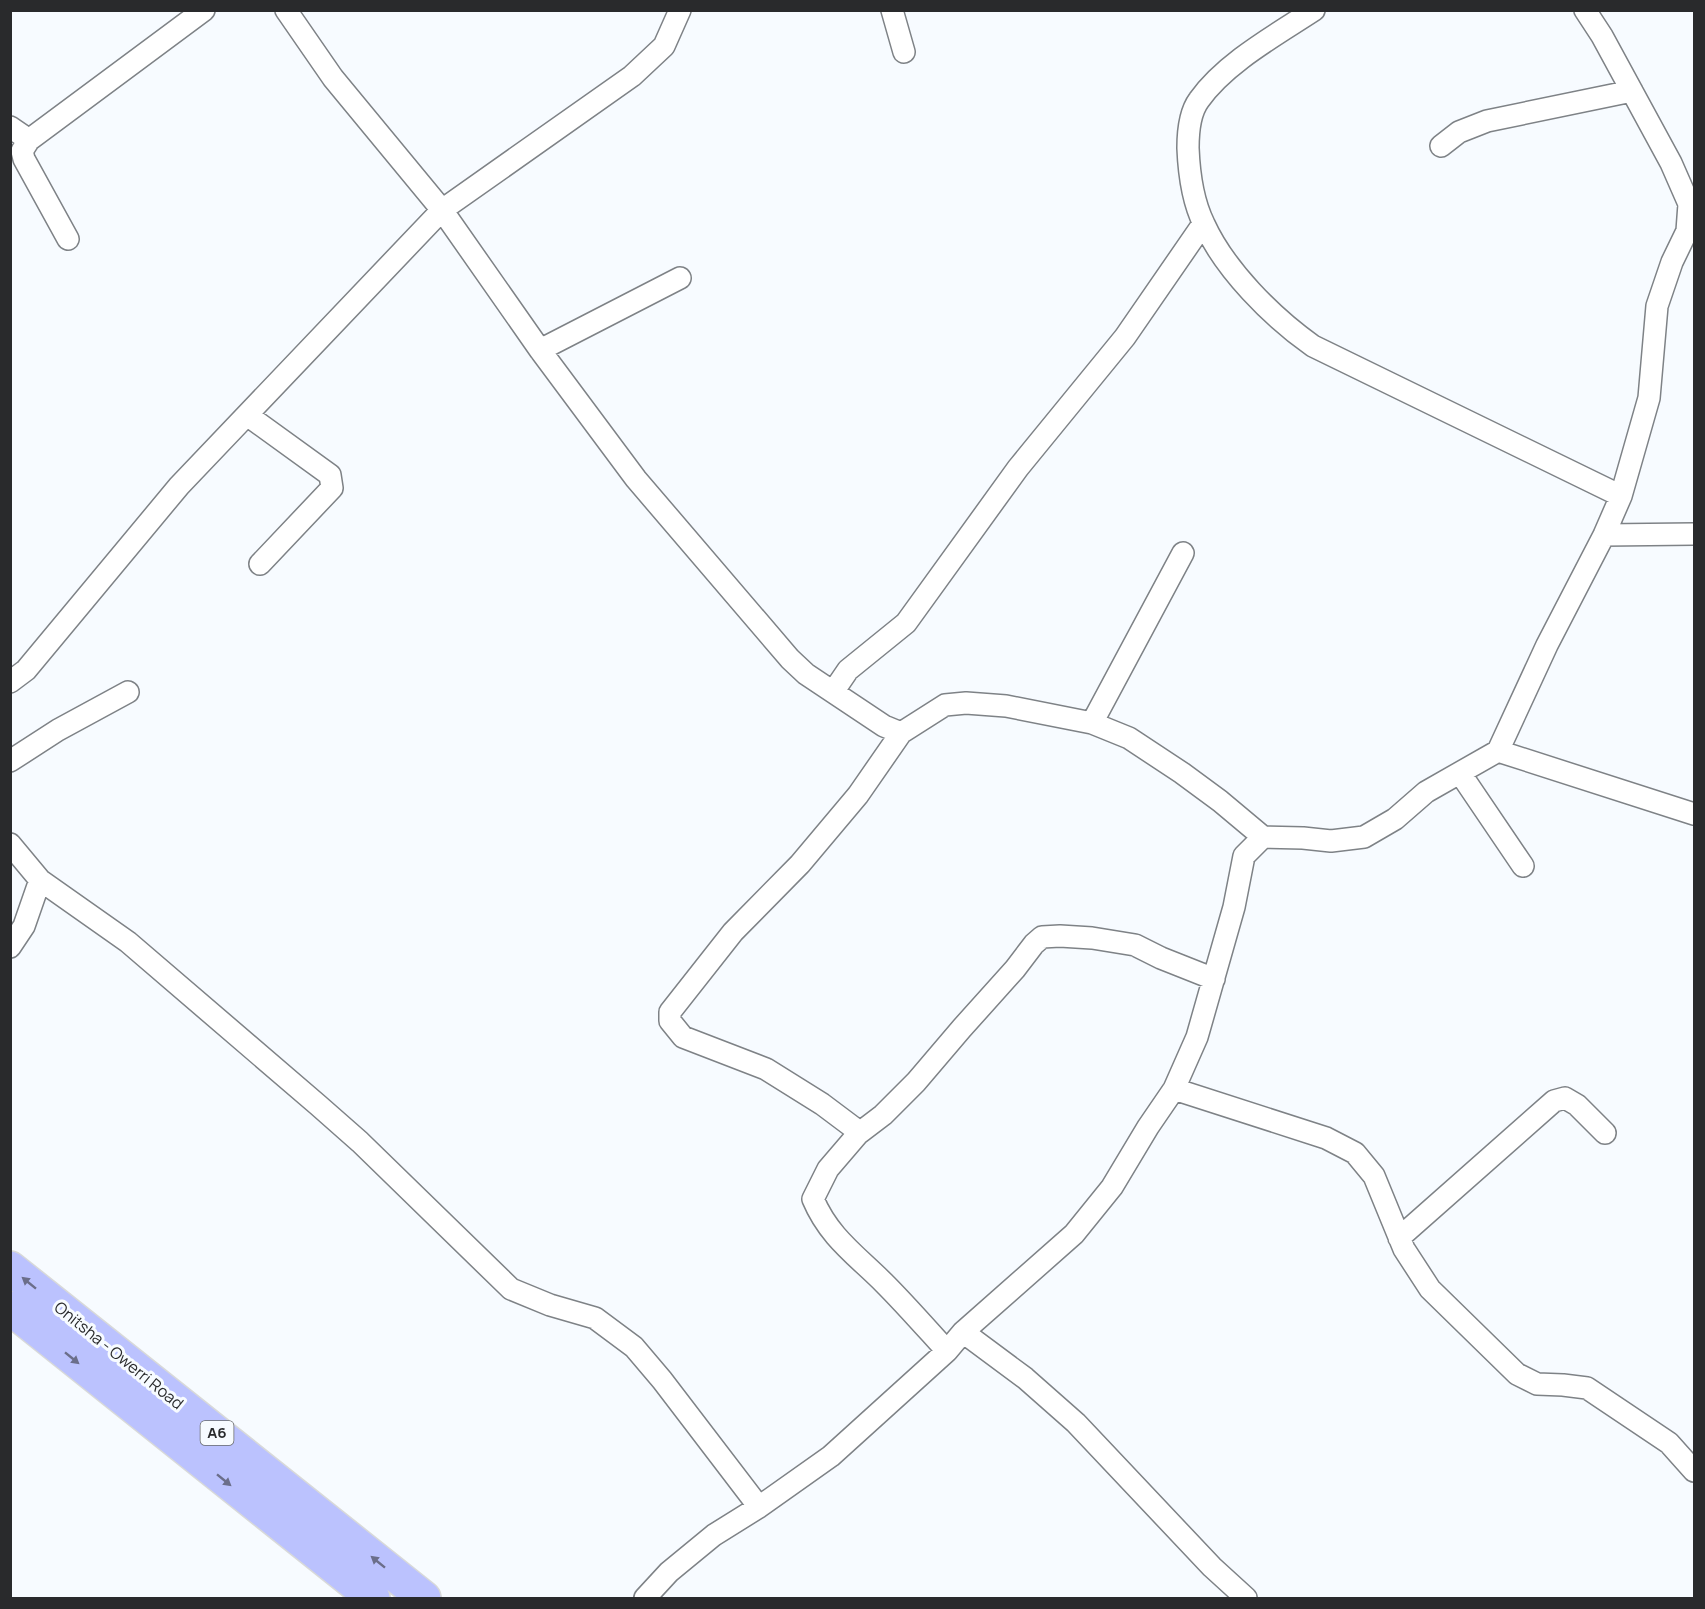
<svg xmlns="http://www.w3.org/2000/svg" width="1705" height="1609" viewBox="0 0 1705 1609" font-family="Manrope,sans-serif">
<style>
.lines{fill:none;stroke-linecap:round;stroke-linejoin:round}
.minor-casing{stroke:#7e8286;stroke-width:24}
.trunk-casing{stroke:#d8d9d9;stroke-width:36}
.minor{stroke:#fff;stroke-width:21}
.trunk{stroke:#bbc2fe;stroke-width:33}
.oneway{fill:#6b6e8a}
.labels{text-anchor:middle;stroke-width:6;stroke-linejoin:round;paint-order:stroke}
.shield{fill:#f7fbff;stroke:#67696b;stroke-width:1.5}
.shield-label{font-size:15px;font-weight:bold;fill:#292a2c}
.street-label{font-size:16px;fill:#292a2c;stroke:#f7fbff}
</style>
<rect width="100%" height="100%" fill="#f7fbff"/>
<g class="lines">
<defs>
<path id="minor" d="M286,10l47,68 109,132 98,140 96,129 154,180 16,15 78,52 17,7
M892,10l12,42
M1314,10c-38,25 -89,53 -115,90 -9,12 -11,34 -11,48 1,25 5,54 16,76 21,46 68,93 109,122l308,150
M10,127l19,13
M1441,146l18,-14 28,-11 145,-30
M68,239l-44,-80 -2,-8 7,-11 175,-130
M540,350l140,-72
M247,415l83,60 2,13 -72,76
M1604,535l90,-1
M10,682l16,-12 153,-184 263,-276 190,-134 32,-30 16,-36
M833,692l15,-22 58,-47 112,-155 107,-131 78,-113
M1092,723l91,-170
M1498,751l196,63
M10,761l48,-31 70,-38
M1460,773l63,93
M10,844l30,36 -16,46 -14,21
M40,880l88,62 190,163 42,37 151,147 39,16 45,13 39,29 28,33 97,127
M1174,1089l152,49 29,15 19,23 30,73 26,40 87,85 20,10 26,1 24,3 82,55 25,28
M858,1134l-4,-6 -32,-24 -56,-35 -83,-32 -13,-16v-9l63,-80 67,-68 58,-69 43,-62 44,-28 21,-2 40,3 86,17 37,15 53,35 38,28 43,36
M1399,1238l155,-137 11,-3 12,7 28,28
M963,1332l62,46 51,45 136,144 34,31
M947,1351c-21,-23 -41,-46 -63,-68 -28,-28 -55,-46 -71,-84l15,-30 30,-35 25,-19 33,-33 46,-54 53,-59 19,-25 8,-7 18,-1 32,2 43,7 26,13 53,21
M645,1598l24,-26 45,-37 45,-28 72,-51 116,-105 16,-19 111,-98 38,-47 36,-60 26,-38 23,-52 37,-130 10,-51 19,-19 40,1 28,3 33,-4 31,-18 31,-27 72,-41 49,-106 57,-110 17,-39 28,-98 8,-92 15,-44 15,-31 2,-27 -18,-41 -69,-127 -17,-26"/>
<path id="trunk" d="M10,1268l414,330
M10,1308l363,290"/>
</defs>
<use href="#minor" class="minor-casing"/>
<use href="#trunk" class="trunk-casing"/>
<use href="#minor" class="minor"/>
<use href="#trunk" class="trunk"/>
</g>
<defs><path id="oneway-solid" d="M-6-.8H1V-3.2L6.5 0L1 3.2V.8H-6Z" transform="scale(1.5)"/></defs>
<g class="oneway">
<use href="#oneway-solid" transform="translate(29 1283) rotate(-141)"/>
<use href="#oneway-solid" transform="translate(72 1358) rotate(39)"/>
<use href="#oneway-solid" transform="translate(224 1480) rotate(39)"/>
<use href="#oneway-solid" transform="translate(378 1562) rotate(-141)"/>
</g>
<g class="labels">
<rect class="shield" x="200.5" y="1421" width="33" height="24" rx="4.5"/>
<g class="shield-label">
<text x="217" y="1438">A6</text>
</g>
<g class="street-label">
<text transform="translate(119 1355) rotate(39)" y="6">Onitsha - Owerri Road</text>
</g>
</g>
<rect width="1705" height="1609" fill="none" stroke="#292a2c" stroke-width="24"/>
</svg>
